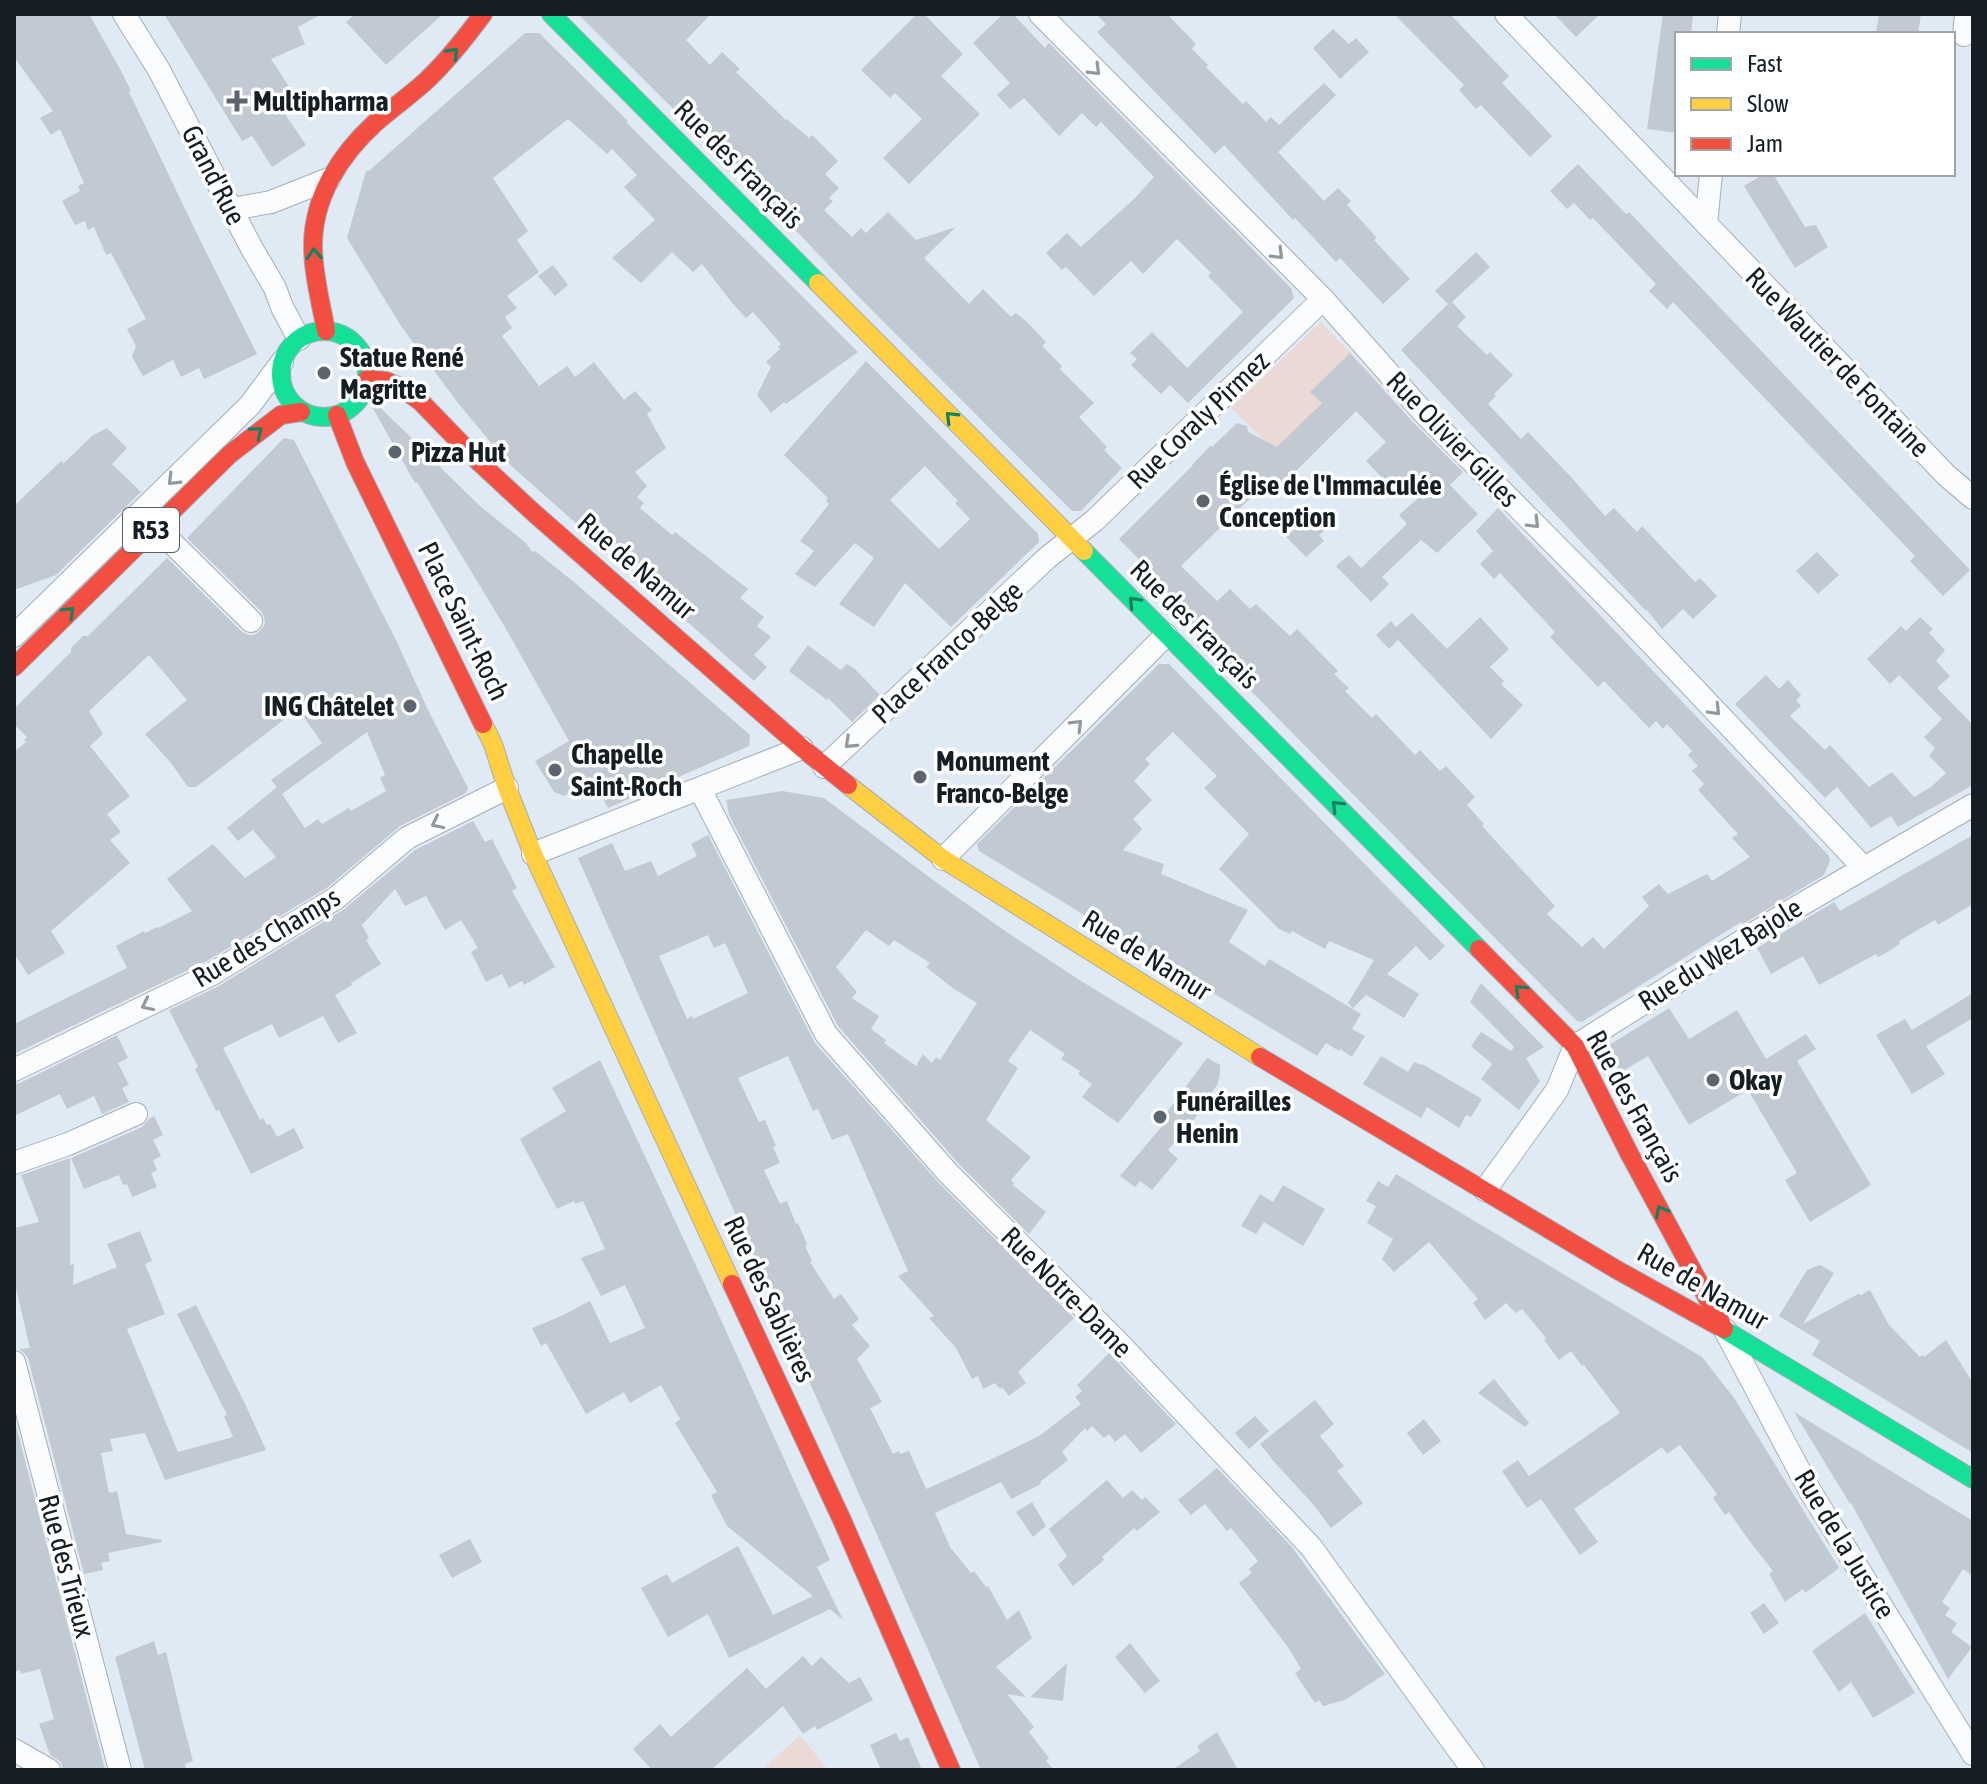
<svg xmlns="http://www.w3.org/2000/svg" width="1987" height="1784" viewBox="0 0 1987 1784" font-family="'Asap Condensed',sans-serif">
<style>
.green{fill:#ead9d4}
.building{fill:#c1cad2;fill-rule:evenodd}
.lines{fill:none;stroke-linecap:round;stroke-linejoin:round}
.street-casing{stroke:#a6afb7;stroke-width:24}
.fast-casing{stroke:#a6afb7;stroke-width:20}
.slow-casing{stroke:#a6afb7;stroke-width:20}
.jam-casing{stroke:#a6afb7;stroke-width:20}
.street{stroke:#fafcfd;stroke-width:22}
.fast{stroke:#16e098;stroke-width:18}
.slow{stroke:#ffcf43;stroke-width:18}
.jam{stroke:#f24e42;stroke-width:18}
.oneway{stroke:#167f5e}
.oneway2{stroke:#93989c}
.poi-dot{fill:#5c656d;stroke:#fff;stroke-width:3}
.labels{text-anchor:middle;stroke-width:7;stroke-linejoin:round;paint-order:stroke}
.shield{fill:#fff;stroke:#5b6266;stroke-width:2}
.shield-label{font-size:26px;font-weight:bold;fill:#151e25}
.poi-label{font-size:28px;font-weight:bold;fill:#151e25;stroke:#fff;text-anchor:start}
.street-label{font-size:28px;fill:#151e25;stroke:#fff}
</style>
<rect width="100%" height="100%" fill="#e0eaf4"/>
<path class="green" d="M1321,322l61,64 -96,95 -18,-18 5,-14 -42,-41z
M800,1735l28,35h-66z"/>
<path class="building" d="M14,14h75l31,55 11,22 -2,1 71,148 57,114 -53,25 -5,-11 -18,9 -8,-17 -30,16 -11,-19 4,-11 -9,-17 19,-10 -35,-66 -5,2 -12,-28 -6,3 -3,-9 -10,4 -13,-24 18,-10 -2,-5 6,-3 -24,-54 -9,6 -11,-17 13,-7 -39,-54z
M164,14h158l-24,13 7,17 -34,15 19,29 -16,10 32,47 -34,22 -20,-31 -10,5z
M355,14h88l-57,51 -40,-43z
M578,14h133l-25,26 24,25 12,-13 18,17 -4,3 50,48 1,-1 22,19 3,-3 26,26 -13,13 14,14 -10,10 4,3 -9,9 28,27 9,-9 5,5 22,-21 28,28 40,-13 -32,31 45,46 14,-15 28,28 5,-4 11,9 19,20 -4,4 20,20 -2,3 34,34 -15,14 28,30 -3,3 18,18 -41,43h-9l-217,-218 -51,-54z
M917,14h7l39,40 -22,22 39,38 -71,70 -26,-26 39,-39 -27,-26 -5,5 -29,-28z
M1003,14h10l32,34 4,-5 242,245 3,10 -106,105 -18,-18 -9,9 -30,-29 6,-6 -7,-6 22,-21 35,36 56,-56 -35,-36 3,-3 -34,-34 -34,35 -12,-13 -37,35 -28,-29 -4,3 -16,-17 21,-20 14,14 55,-50 18,-20 -53,-55 -5,5 -14,-14 -23,23 -35,-38 -14,11 -13,-14 13,-12 -37,-40z
M1096,14h71l29,30 -4,5 16,16 -2,2 37,37 3,-3 20,21 5,-5 8,8 45,-42 12,12 -58,57 46,49 14,-13 13,13 -4,4 30,33 -3,2 36,39 -27,25 -43,-46 -4,4 -41,-44 -2,2 -69,-75 -9,9 -118,-122 9,-8z
M1394,14h56l59,62 -7,7 50,53 -22,21 -49,-52 -5,4 -17,-19 5,-5z
M1554,14h46l-24,23z
M1663,14h30l-2,20h-14v99l-30,-4z
M1879,14h42l-3,20h-42z
M1333,29l16,15 7,-6 13,14 -29,27 -27,-31z
M525,33h14l89,88 -2,1 32,32 108,106 92,92 -72,52 -2,-2 -13,11 -14,-18 14,-28 -5,-5 14,-13 -2,-2 3,-3 -28,-32 -7,6 -13,-14 -31,-40 -9,8 -21,-20 -31,31 -29,-25 43,-38 -31,-33 13,-12 -25,-26 -5,5 -39,-35 -75,59 35,53 -11,9 22,32 -32,24 10,12 -12,9 7,11 -10,8 37,50 28,-20 8,11 19,-15 30,38 11,-9 17,19 -5,4 19,34 -31,24 12,14 -10,11 7,6 -4,5 32,27 3,-3 73,57 -8,9 24,19 -7,9 14,11 -17,18 13,12 -13,14 -247,-219 -49,-59 -57,-77 -54,-88 19,-67h3l10,-9z
M1578,164l48,50 3,-2 341,358 -27,26 -33,-35 5,-5 -242,-254 -6,7 -18,-18 7,-7 -63,-66 -3,2 -16,-17 -7,6 -17,-18z
M1764,174h9l32,53 11,-2 12,22 -33,21 -51,-82z
M1476,252l14,15 -38,35 14,15 -9,9 30,29 3,-3 23,23 -19,19 2,2 -8,8 33,35 7,-7 44,46 33,38 9,-8 23,24 5,-6 53,56 5,-4 17,18 -24,23 -10,-10 -21,20 -15,-19h-2l-244,-260 47,-46 -13,-13z
M553,265l15,20 -13,11 -17,-20z
M1350,353l63,69 50,50 -13,13 28,29 -41,39 -16,-13 -39,37 7,7 -18,18 -35,-36 13,-11 12,13 46,-44 -8,-9 24,-21 -45,-5 7,-8 -19,-20 20,-19 -30,-31 -83,83 -3,2 -8,-9 -81,79 36,35 13,-12 20,20 6,-5 34,32 7,-7 41,42 -4,3 15,14 -4,3 27,27 4,-4 39,41 5,-5 20,21 6,-5 29,31 -8,8 17,19 -2,2 73,80 -8,8 35,33 11,-10 11,12 45,-43 -7,-9 17,-13 9,10 39,-20 5,7 38,-24 -18,-19 6,-4 -40,-44 6,-6 -12,-13 6,-5 -10,-11 4,-4 -25,-27 -4,5 -7,-8 -7,7 -45,-47 -6,6 -48,-50 5,-5 -55,-59 -6,6 -14,-15 13,-13 -17,-20 22,-23 331,348 1,5 -6,14 -81,49 -2,-2 -159,100 -5,-1 -413,-418v-18l-45,-46 74,-74h-1l19,-20 1,2 25,-24 10,3 1,6 29,15 45,-44 -12,-11z
M866,361l172,173 1,8 -88,85 -46,-44 -31,44 -35,-23 35,-46 -19,-15 -40,44 -20,-13 19,-23 -14,-10 29,-37 -3,-4 2,-2 -44,-43zM925,466l33,35 -3,2 15,16 -31,30 -49,-49z
M374,402l67,64 -1,1 40,39 46,37 6,9 3,-1 39,31 176,153 -1,11 -141,62 -16,-29 -28,17 -10,-4 -19,-31 34,-20 -63,-112 -89,-147 -2,1 -44,-78z
M107,428l20,20 -15,16 29,28 -85,83 -42,15v-84l47,-45 3,2 28,-27z
M284,438l10,2 102,200 32,70 40,78 -2,5 -66,33 -72,61 -123,75 -191,92v-30l113,-56 -11,-22 28,-15 1,2 12,-6 1,1 34,-17 -25,-32 22,-17 24,-18 32,34 31,-21 -23,-27 -15,11 -11,-13 50,-41 -6,-7 51,-37 -24,-34 -102,78h-8l-17,-24 -26,-29 42,-34 -38,-45 -60,56 14,23 -13,12 40,50 -23,18 14,18 -11,8 20,23 -79,68 14,22 -37,22 -14,-22v-201l12,-10 -2,-2 3,-3 -13,-13v-15l57,-57v-4l12,-12h5l79,-78 74,73 7,4h6l6,-4 5,-7 -1,-7 -3,-6 -74,-73zM367,732l18,43 -5,3 6,13 -35,20 -2,-3 -27,16 -4,-5 -13,9 -23,-34z
M1309,514l16,16 -6,5 5,6 -18,16 -20,-20z
M1817,552l22,23 -21,19 -22,-23z
M1412,613l35,36 33,-32 29,32 -19,18 14,14 -3,3 22,21 -32,34 -93,-99 -9,9 -13,-14 15,-14 5,6z
M1920,617l13,12 -4,4 16,17 -9,11 14,15 -13,12 36,37v60l-75,42 -7,-11 -20,12 -34,-41 -12,11 -90,-94 31,-29 13,14 9,-9 13,15 -5,5 5,6 -11,10 35,34 5,-5 39,42 23,-15 22,25 17,-10 15,-14 -17,-17 6,-8 -11,-11 18,-18 -43,-44 -9,9 -23,-25 34,-33 5,5z
M808,645l33,25 6,-6 8,5 25,26 -28,27 -24,-24 -1,2 -38,-29z
M1159,664h10l276,282 -15,15 -14,-15 -29,28 32,20 -15,24 -38,-23 -13,13 -5,-5 26,-43 -45,-19 -4,8 -33,-18 -2,3 -11,-5 -60,-60 30,-35 -45,-46 13,-12 -44,-44 -28,27 5,5 -16,17 18,19 -19,19 9,10 -19,21 41,14 -3,10 87,36 -19,32 36,24 4,-7 92,55 -9,15 13,7 -13,21 -12,-8 -1,2 -13,-8 -9,13 -338,-205 -2,-7z
M782,791l42,7 109,82 75,53 73,48 102,62 -65,80 -36,-26 10,-13 -14,-10 2,-3 -19,-12 4,-5 -35,-24 -22,31 10,7 -32,52 45,37 -20,23 3,3 -1,2 33,27 -17,22 -71,-71 -120,-137 -109,-211 -3,-15zM866,930l23,16 5,-6 36,23 -4,4 28,22 23,14 -37,57 -4,-3 -4,6 -9,-9 -7,12 -32,-23 2,-3 -15,-11 8,-13 -27,-18 5,-6 -21,-25z
M473,821l12,21 7,-3 25,49 -5,3 43,76 -31,18 -2,-4 -13,7 -7,-14 -16,8 -15,-30 7,-4 -17,-28 -16,10 -19,-34 -21,10 -10,-17 -33,36 7,13 -3,2 15,24 -30,19 1,2 -17,10 22,38 -19,10 -15,-27 -44,22 -7,-14 -49,24 37,72 3,-2 4,7 3,-1 7,13 17,-9 10,20 -53,26 -32,-64 -3,1 -21,-42 3,-2 -29,-57 50,-24 124,-76 72,-60z
M708,835l107,208 123,139 136,136 -56,54 8,11 -17,13 -7,-9 -2,2 -5,-6 -12,6 -5,-13 -6,3 -16,-31 -27,-30 5,-2 -36,-40 10,-5 -60,-137 -16,6 -14,-31 -5,2 -25,-55 -50,22 21,44 6,-2 11,26 -3,1 7,16 -16,7 16,34 7,-3 9,23 2,-1 9,21 -2,2 7,15 -2,1 24,37 7,-5 18,25 -7,6 18,21 -13,13 25,43 -12,6 23,46 6,-3 1,3 9,-3 17,38 45,-20 68,-33 42,-32 -6,-7 7,-6 -5,-6 32,-32 67,71 -35,29 -16,-19 -10,8 -6,-8 -5,4 -12,-12 -5,5 -2,-3 -23,24 6,8 -28,22 1,2 -30,15 -10,-17 -66,31 15,34 21,26 3,-2 12,16 2,-1 19,34 12,-10 13,28 -36,29 30,30 -19,-3 27,33 -5,5 20,26 -3,3 8,9h-73l-403,-912 34,-15 13,28 26,-10 7,15 39,-20 -6,-12zM708,935l6,13 11,-5 23,50 -55,26 -1,-3 -5,3 -28,-63z
M1973,835v69l-35,21 -3,-5 -36,21 1,3 -14,9 -8,4 -2,-3 -57,31 -16,-29 -32,18 -14,-26 77,-46 6,9z
M1481,983l63,64 -18,11 14,23 -21,29 -38,-31 11,-15 -21,-18 10,-14 30,19 3,-4 -44,-45z
M1973,993v25l-47,28 19,28 -33,20 -36,-59 29,-16 7,11z
M1669,1008l20,31 48,-29 29,49 40,-25 10,15 -19,12 74,124 -61,37 -25,-42 12,-7 -49,-83 -59,35 -41,-69 -32,19 -15,-25z
M117,1035l11,23 -10,5 11,22 -7,3 7,14 -27,12 -8,-18 -27,13 -7,-15 -46,22v-32l6,-1z
M1381,1056l27,16 6,-10 7,3 1,-1 60,35 -11,18 -5,-2 -7,13 -32,-21 -6,11 -58,-34z
M1207,1058l13,7v9l-3,11 -18,25 2,1 -33,39 10,9 -26,31 -12,-9 -5,6 -15,-11 48,-57 -4,-3z
M600,1060l106,227 124,273 -13,7 26,53 -13,-11 -101,49 -21,-44 -40,23 -27,-49 26,-14 5,9 66,-37 35,69 40,-19 -86,-70 -16,-31 6,-3 -42,-69 5,-4 -19,-34 -31,18 -6,-11 -38,22 -40,-71 -5,3 -9,-18 27,-11 31,-16 20,42 35,-15 -20,-43 -24,11 -20,-38 24,-9 -22,-48 -8,3 -1,-3 -17,8 -37,-70 46,-28 -14,-23z
M154,1116l9,19 -10,5 8,16 -8,4 4,10 -6,3 6,14 -25,10 -5,-13 -4,1 -4,-10 -35,14 -13,-31 71,-31 7,-8z
M70,1158v107l4,-1 -1,21 44,-18 -10,-23 33,-13 12,30 -7,3 20,50 -38,15 51,123 55,-15 -9,-21 3,-1 -50,-101 19,-9 50,101 20,44 -101,30 -20,-47 -35,6 3,12 -12,2 8,40 8,-2 9,43 36,6v2l-54,11 2,8 -9,2 2,7 -19,4 -56,-216 -4,-5 -5,-4 11,-1 -16,-68v-52l25,-6 -18,-47z
M1396,1174l306,183 32,41 105,170 -34,25 -2,-4 -18,13 -16,-28 4,-3 -25,-32 -19,-27 -4,3 -12,-17 4,-4 -37,-49 -13,9 -5,-7 -88,62 24,33 -18,13 -39,-56 -14,9 -25,-37 16,-11 11,16 91,-63 -36,-48 -2,1 -11,-15 -12,9 -15,-20 2,-2 -24,-29 -6,4 -10,-10 -21,17 -12,-17 5,-4 -49,-57 -35,30 -12,-13 11,-20 -26,-16 9,-17 -10,-5 12,-20 10,6z
M1283,1185l42,24 -22,37 -39,-24 -8,12 -15,-8 19,-32 13,8z
M1820,1265l14,8 -31,51 55,-30 3,1 9,-5 19,35 31,32 2,-2 2,2 22,-17 27,43v70l-161,-98 8,-14 -41,-25 28,-46z
M1494,1379l35,44 -4,4 -47,-34z
M1315,1400l19,24 -14,12 24,30 -7,5 26,32 -32,25 -19,-25 -36,-39 -16,-20z
M1794,1412l179,109v55l-10,-7 -21,33 8,6 -5,7 12,8 -6,9 21,15 -24,32 -97,-176 -1,1 -6,-10z
M1255,1416l14,15 -20,18 -14,-16z
M14,1418l91,351v1h-42l-2,-8 -11,-7 -11,-31 15,-5 -14,-50 -19,5 -1,-4 -6,2z
M1424,1419l17,22 -18,14 -16,-22z
M1217,1468l74,78 94,128 -40,26 -22,6 -4,-6 -4,3 -20,-30 6,-4 -11,-19 -51,-67 13,-10 -3,-4 9,-8 -27,-33 -4,3 -22,-27 -14,11 -13,-15z
M1107,1480l16,18 9,-8 10,10 3,-3 15,15 -23,19 -3,-3 -32,29 2,3 -31,26 -15,-21 9,-9 -18,-27z
M1032,1502l14,24 -13,11 -17,-25z
M470,1539l12,23 -30,16 -13,-23z
M1764,1603l15,20 -15,11 -14,-21z
M1865,1613l50,80 -42,25 -22,-36 -12,10 -27,-41z
M154,1641l4,14 8,-3 17,71 10,38 -8,3 1,6h-41l-30,-113z
M1130,1643l30,38 -15,12 -30,-36z
M803,1656l9,10 9,-9 28,26 11,-6 13,23 -56,30 -2,-4 -12,8 -20,-28 -72,64h-59l-19,-21 27,-25 11,13 76,-69 19,21z
M1067,1663l-4,38 -33,-4z
M1217,1732l21,38h-66l28,-19 -3,-5z
M896,1733l4,8 8,-4 14,33h-41l-11,-25z"/>
<g class="lines">
<defs>
<path id="street" d="M124,14l35,56 92,177 24,41 7,19 17,32
M1040,14l283,285 100,113 194,195 246,260
M1506,14l440,461 27,23
M1728,34l2,-20
M1964,35l2,-21
M233,209l38,-7 58,-23
M1706,224l5,-50
M155,526l96,95
M14,636l236,-231 32,-43
M824,767l223,-209 48,-38 228,-221
M700,789l126,245 122,139 169,168 194,206 162,223
M533,854l269,-106
M943,859l223,-224
M14,1070l198,-96 124,-76 71,-60 100,-50
M14,1163l54,-19 68,-30
M1485,1190l72,-100 18,-44 210,-132 188,-109
M1725,1330l85,161 163,263
M14,1362l106,408
M14,1750l35,20"/>
<path id="fast" d="M551,14l267,269
M281 374a43 43 0 1 1 86 0a43 43 0 1 1-86 0Z
M1084,551l395,398
M1720,1327l253,152"/>
<path id="slow" d="M818,283l266,268
M483,724l10,20 14,44 26,66 199,430
M848,785l95,74 317,198"/>
<path id="jam" d="M326,331c-5,-28 -13,-57 -13,-85 0,-49 27,-91 62,-123 17,-15 36,-28 52,-43 21,-20 39,-43 56,-66
M367,379l19,2 16,7 19,14 59,61 54,50 268,235 46,37
M337,415l18,47 128,262
M14,667l216,-213 51,-39 20,-3
M1479,949l96,97 54,107 95,176
M1260,1057l359,214 101,56
M732,1284l110,236 109,250"/>
</defs>
<use href="#street" class="street-casing"/>
<use href="#fast" class="fast-casing"/>
<use href="#slow" class="slow-casing"/>
<use href="#jam" class="jam-casing"/>
<use href="#street" class="street"/>
<use href="#fast" class="fast"/>
<use href="#slow" class="slow"/>
<use href="#jam" class="jam"/>
</g>
<defs><path id="oneway-chevron" d="M-2-3.5L2.5 0L-2 3.5" fill="none" stroke-width="1.6" stroke-linecap="round" stroke-linejoin="round" transform="scale(2)"/></defs>
<g class="oneway">
<use href="#oneway-chevron" transform="translate(453 53) rotate(-46)"/>
<use href="#oneway-chevron" transform="translate(314 254) rotate(-93)"/>
<use href="#oneway-chevron" transform="translate(951 417) rotate(-135)"/>
<use href="#oneway-chevron" transform="translate(257 432) rotate(-39)"/>
<use href="#oneway-chevron" transform="translate(1134 602) rotate(-134)"/>
<use href="#oneway-chevron" transform="translate(69 612) rotate(-45)"/>
<use href="#oneway-chevron" transform="translate(1337 806) rotate(-135)"/>
<use href="#oneway-chevron" transform="translate(1520 990) rotate(-135)"/>
<use href="#oneway-chevron" transform="translate(1661 1211) rotate(-118)"/>
</g>
<g class="oneway2">
<use href="#oneway-chevron" transform="translate(1095 70) rotate(45)"/>
<use href="#oneway-chevron" transform="translate(1278 254) rotate(45)"/>
<use href="#oneway-chevron" transform="translate(173 480) rotate(135)"/>
<use href="#oneway-chevron" transform="translate(1534 523) rotate(45)"/>
<use href="#oneway-chevron" transform="translate(1715 710) rotate(46)"/>
<use href="#oneway-chevron" transform="translate(1077 725) rotate(-45)"/>
<use href="#oneway-chevron" transform="translate(850 743) rotate(137)"/>
<use href="#oneway-chevron" transform="translate(437 823) rotate(154)"/>
<use href="#oneway-chevron" transform="translate(147 1005) rotate(154)"/>
</g>
<g class="poi-dot">
<path d="M233 89h8v8h8v8h-8v8h-8v-8h-8v-8h8z"/>
<circle cx="324" cy="373" r="8"/>
<circle cx="395" cy="452" r="8"/>
<circle cx="1203" cy="501" r="8"/>
<circle cx="410" cy="706" r="8"/>
<circle cx="555" cy="770" r="8"/>
<circle cx="920" cy="777" r="8"/>
<circle cx="1713" cy="1080" r="8"/>
<circle cx="1160" cy="1117" r="8"/>
</g>
<g class="labels">
<rect class="shield" x="123" y="508" width="56" height="44" rx="6"/>
<g class="shield-label">
<text x="151" y="539">R53</text>
</g>
<g class="poi-label">
<text x="253" y="111">Multipharma</text>
<text x="340" y="367">Statue René<tspan x="340" dy="32">Magritte</tspan></text>
<text x="411" y="462">Pizza Hut</text>
<text x="1219" y="495">Église de l'Immaculée<tspan x="1219" dy="32">Conception</tspan></text>
<text x="394" y="716" text-anchor="end">ING Châtelet</text>
<text x="571" y="764">Chapelle<tspan x="571" dy="32">Saint-Roch</tspan></text>
<text x="936" y="771">Monument<tspan x="936" dy="32">Franco-Belge</tspan></text>
<text x="1729" y="1090">Okay</text>
<text x="1176" y="1111">Funérailles<tspan x="1176" dy="32">Henin</tspan></text>
</g>
<g class="street-label">
<text transform="translate(739 164) rotate(45)" y="10">Rue des Français</text>
<text transform="translate(214 175) rotate(63)" y="10">Grand'Rue</text>
<text transform="translate(1838 362) rotate(46)" y="10">Rue Wautier de Fontaine</text>
<text transform="translate(1198 420) rotate(-44)" y="10">Rue Coraly Pirmez</text>
<text transform="translate(1453 439) rotate(46)" y="10">Rue Olivier Gilles</text>
<text transform="translate(637 566) rotate(41)" y="10">Rue de Namur</text>
<text transform="translate(464 621) rotate(64)" y="10">Place Saint-Roch</text>
<text transform="translate(1195 624) rotate(45)" y="10">Rue des Français</text>
<text transform="translate(947 652) rotate(-43)" y="10">Place Franco-Belge</text>
<text transform="translate(266 937) rotate(-31)" y="10">Rue des Champs</text>
<text transform="translate(1720 954) rotate(-32)" y="10">Rue du Wez Bajole</text>
<text transform="translate(1147 955) rotate(32)" y="10">Rue de Namur</text>
<text transform="translate(1635 1106) rotate(61)" y="10">Rue des Français</text>
<text transform="translate(1703 1286) rotate(30)" y="10">Rue de Namur</text>
<text transform="translate(1067 1292) rotate(45)" y="10">Rue Notre-Dame</text>
<text transform="translate(770 1299) rotate(65)" y="10">Rue des Sablières</text>
<text transform="translate(1845 1544) rotate(59)" y="10">Rue de la Justice</text>
<text transform="translate(67 1566) rotate(75)" y="10">Rue des Trieux</text>
</g>
</g>
<rect width="1987" height="1784" fill="none" stroke="#151e25" stroke-width="32"/>
<rect x="1675" y="32" width="280" height="144" fill="#ffffff" stroke="#a1a5a8" stroke-width="2"/>
<rect x="1691" y="58" width="40" height="12" fill="#16e098" stroke="#a1a5a8" stroke-width="2"/>
<text x="1747" y="72" font-size="24" fill="#151e25">Fast</text>
<rect x="1691" y="98" width="40" height="12" fill="#ffcf43" stroke="#a1a5a8" stroke-width="2"/>
<text x="1747" y="112" font-size="24" fill="#151e25">Slow</text>
<rect x="1691" y="138" width="40" height="12" fill="#f24e42" stroke="#a1a5a8" stroke-width="2"/>
<text x="1747" y="152" font-size="24" fill="#151e25">Jam</text>
</svg>
